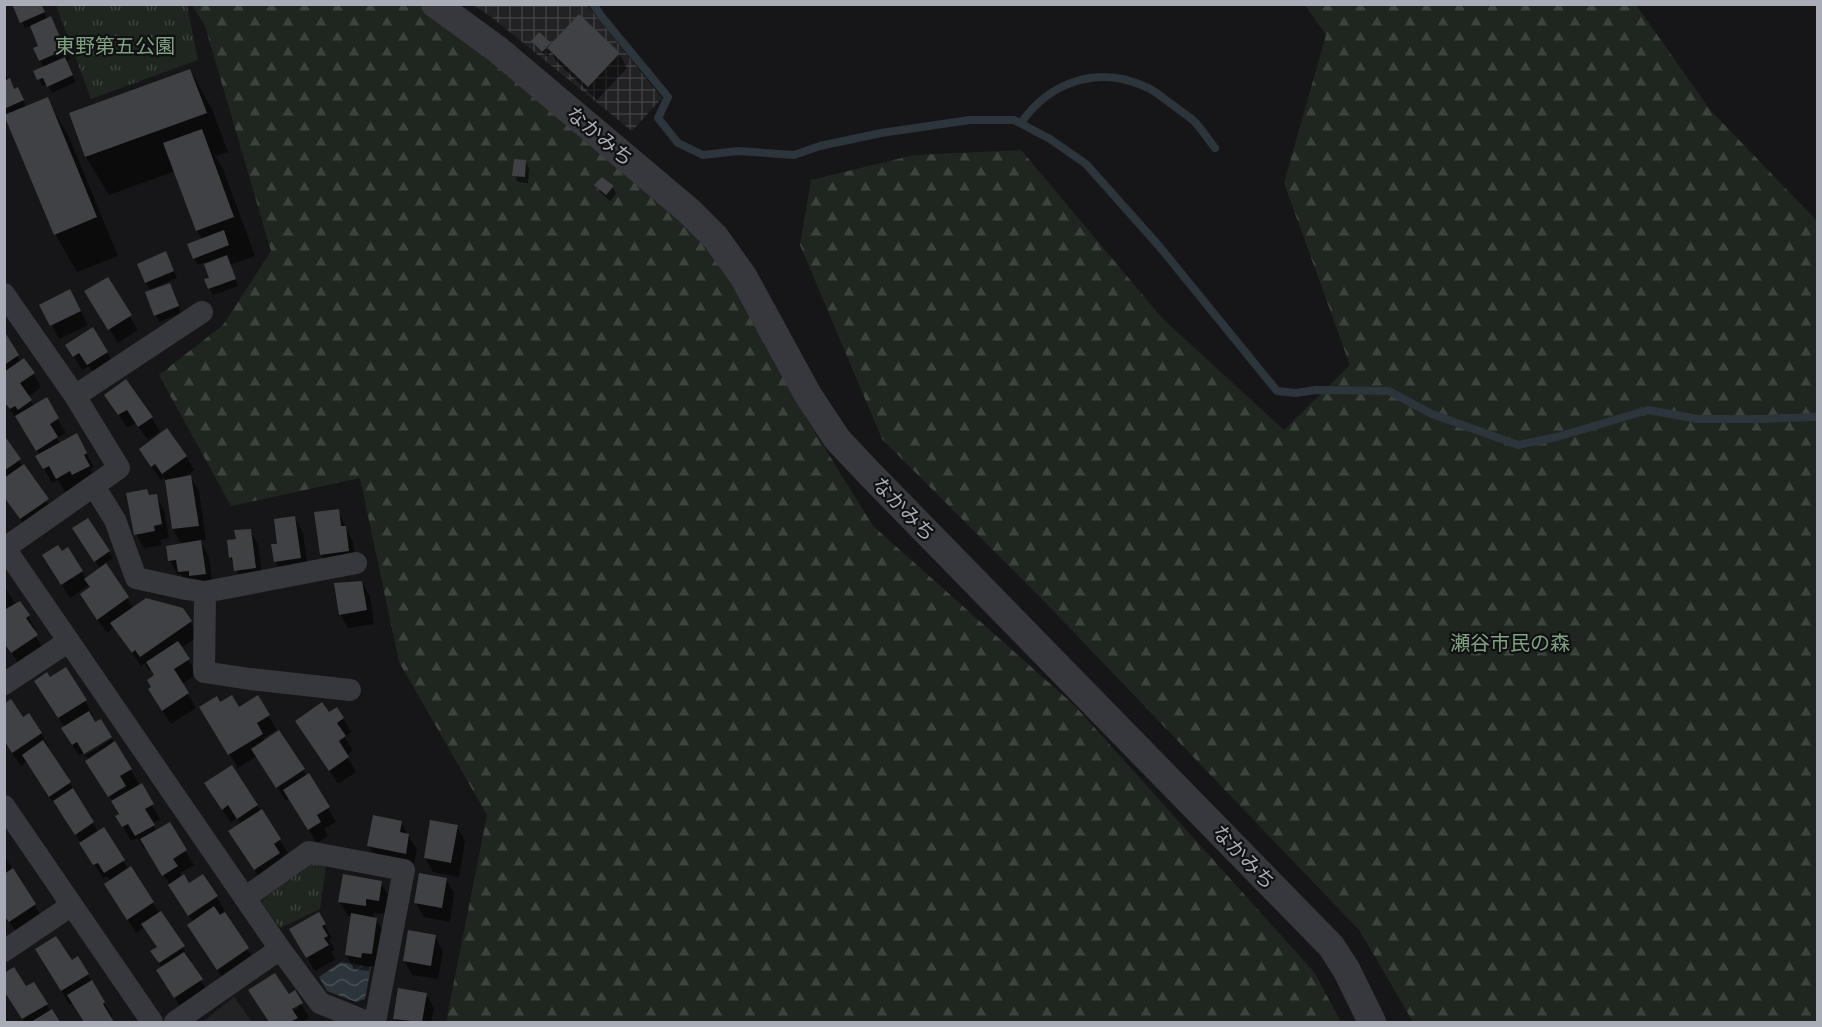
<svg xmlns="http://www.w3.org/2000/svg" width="1822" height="1027" viewBox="0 0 1822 1027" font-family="Raleway,'Noto Sans JP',sans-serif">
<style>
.built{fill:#222225}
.industrial{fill:url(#industrial-grid)}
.grass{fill:url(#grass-tufts)}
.forest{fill:url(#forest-firs)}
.water{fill:url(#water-waves)}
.shadow{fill:#0007;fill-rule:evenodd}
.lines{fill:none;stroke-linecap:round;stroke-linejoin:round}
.stream{stroke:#2c353c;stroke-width:8}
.building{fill:#404145}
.minor{stroke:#37383d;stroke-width:22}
.tertiary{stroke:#37383d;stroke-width:28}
.labels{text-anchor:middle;stroke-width:4.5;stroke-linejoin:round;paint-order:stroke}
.park-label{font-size:20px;fill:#7fa381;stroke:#111113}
.street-label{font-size:20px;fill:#a8adb8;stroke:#111113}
</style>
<defs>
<pattern id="industrial-grid" width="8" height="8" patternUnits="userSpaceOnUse" patternTransform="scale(1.5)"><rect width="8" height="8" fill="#222225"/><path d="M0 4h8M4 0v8" fill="none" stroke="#3f3f43"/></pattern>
<pattern id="grass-tufts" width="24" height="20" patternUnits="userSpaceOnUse" patternTransform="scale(1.5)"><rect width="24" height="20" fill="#1e261f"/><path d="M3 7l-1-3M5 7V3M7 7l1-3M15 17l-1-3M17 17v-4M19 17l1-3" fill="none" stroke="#3c433d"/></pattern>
<pattern id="forest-firs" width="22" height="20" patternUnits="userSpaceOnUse" patternTransform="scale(1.5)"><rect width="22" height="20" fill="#1e261f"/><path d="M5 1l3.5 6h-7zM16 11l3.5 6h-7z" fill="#3c433d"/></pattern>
<pattern id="water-waves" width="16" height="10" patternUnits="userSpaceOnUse" patternTransform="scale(1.5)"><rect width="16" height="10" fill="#2c353c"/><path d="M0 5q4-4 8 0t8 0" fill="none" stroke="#485056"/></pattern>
</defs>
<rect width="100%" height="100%" fill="#161618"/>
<path class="built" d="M234,997l18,25h-51l4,-2z"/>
<path class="industrial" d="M473,5h114l75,93 -30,33 -142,-115z"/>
<path class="grass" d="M56,5h131l11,55 -107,39z
M319,857l8,2 -7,50 -40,19 -19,-27z"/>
<path class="forest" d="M416,4l15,8 125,84 147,145 51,65 39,91 80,129 202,180 239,266 27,50h-895l41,-207 -88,-153 -39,-184 -129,28 -72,-131 64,-50 48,-74 -66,-225 -13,-21z
M1305,5h331l75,106 106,110v801h-404l-53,-91 -320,-334 -158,-158 -82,-194 11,-65 103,-25 107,-5 142,169 121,111 66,-65 -66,-182 42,-148z"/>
<path class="water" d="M341,962l30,5 -6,32 -9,3 -29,-11 -8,-14z"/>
<path class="shadow" d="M14,4h30l-3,2 7,14 3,-2 19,41 -4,2 10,21 -24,11 -5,-9 -5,2 -3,-7 5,-11 -4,-8v-14l-9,-20 -6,2z
M532,41l17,3 2,3 68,7 8,14 -30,32 -40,-38 -6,-10 -4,5 -11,-9z
M190,70l22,39 16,43 -13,4 8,13 32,87 -25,9 8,21 -25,9 -7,-15 5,-2 -6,-16 -7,3 -4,-7 8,-19 -5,-8 -22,-60 -66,24 -23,-38 -15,-43z
M4,72l10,18 7,6 5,11 21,-8 22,38 49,119 -41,16 -22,-38 -48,-118 -3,1z
M525,161l4,7 -1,15 -10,-1 -4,-7z
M596,186l17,1 3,7 -6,7 -10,-9z
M166,253l11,25 -26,11 1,2h21l8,22 -22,9 -3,-7 -5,-24 -5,-8z
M107,279l31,51 -20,13 -23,-37z
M41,305h37l10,20 -29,14z
M6,336l15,26 12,11 8,14 -13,10 6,9 12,-7 20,34 -9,5 3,6 16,-9 18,32 -3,2 6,11 -32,12 -7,-12 -6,3 -15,-27 3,-1 -20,-33h-1l-15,-20z
M67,345l40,7 8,14 -18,12 -8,-12 -7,4z
M106,395l46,23 8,13 -12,9 -12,-17 -9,5z
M4,438l51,76 -26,18 -15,-22 -10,-20z
M140,450l46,6 8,14 -11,9 7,-2 9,14 7,49 -6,1 9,15 4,32 -25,-2 -7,-12 -3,1 -8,-14 -3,-14 15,-2 -9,-16 -6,-47 -3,-5 -3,3z
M146,490l4,7 6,-1 8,14 5,28 -9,2 2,5 -18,3 -8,-14z
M338,511l15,31 3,23 -27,3 -8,-14z
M295,518l8,14 5,40 -25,3 -8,-14 4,-16z
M88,520l25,38 -9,6 30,45 56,13 9,14 -18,12 16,26 -15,10 14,24 -25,16 -13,-20 -2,-28 -5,-7 -2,1 -4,-7 -4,3 -27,-39 -7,6 -17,-24 1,-21 -2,-3 -19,13 -18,-28 10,-17 5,-4 19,30 14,-10 -22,-34z
M250,530l8,14 5,38 -20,2 -13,-27 7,-17z
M362,582l8,14 4,28 -26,4 -8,-14z
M4,586l12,19 12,11 8,14 -3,2 11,18 -24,16 -16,-24z
M50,679l35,22 8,14 -3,2 5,7 15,13 -31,19 -16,-27 2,-1 -21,-33z
M258,698l19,32 -14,8 2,3 38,29 4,6h2l27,46 -12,7 4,7 -11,7 -28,-45 -3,3 -29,-45 -19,12 -37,-61 19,-2 19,4z
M10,701l12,18 19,14 8,14 -2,1 23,35 28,49 6,-3 24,40 32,45 1,-1 30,48 -1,1 19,32 -26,17 -17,-27 -5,-17 -9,-15 6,-4 -14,-21 -8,6 -22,-35 -3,-17 -4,-5 -4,2 -43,-69 -2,1 -31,-49 -6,5 -17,-25v-36z
M328,714l15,4 8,14 -6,5 8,14 -7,4 10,17 -18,12 -33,-49z
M112,739l48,80 -8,5 5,7 12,-7 25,41 -14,8 2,4 7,8 28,12 8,14 -7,4 2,3 5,-4 31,49 -30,20 -29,-44 -4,-17 -46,-74 -3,1 -6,-11 -7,3 -14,-25 4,-2 -26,-39 -6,-15 -3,-4 -5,2z
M232,767l56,86 -7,5 5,10 -23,15 -33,-51 11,-8 -4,-6 -6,5 -17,-26z
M401,823l16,27 -4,17 -36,-7 -8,-14z
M457,827l8,14 -6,36 -26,-5 -8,-14z
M4,855l39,64 -25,16 -14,-21z
M446,879l8,14 -4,29 -26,-5 -8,-14z
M381,883l8,14 -3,17 -12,-1 -1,5 3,1 8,14 -5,35 -9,-2 -1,5 -15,-2 -8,-14 6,-39h-4l-9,-15z
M318,914l14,24 -3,2 6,10 -4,2 4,8 -20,11 -24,-41z
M435,937l8,14 -5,28 -26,-4 -8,-15z
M71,963l17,12 24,41 -2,2 2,4h-27l-12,-19 -3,2 -25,-41z
M33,984l18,28 1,-1 7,11h-34l-21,-34h22z
M426,994l8,14 -3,14h-34l-2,-4z
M288,996l13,8 8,13 -7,5h-33l-11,-17zM298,1004v4l-11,7 -2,-3z"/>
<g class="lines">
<path class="stream" d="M593,4l9,13 66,80 -10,21 20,25 25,12 35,-4 56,4 26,-9 61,-13 89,-13h44l36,19 36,25 73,82 118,145 19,2 20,-3 73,1 43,23 86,31 39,-8 91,-27 50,9h60l60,-2
M1021,123c29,-42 78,-58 125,-36 10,4 18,12 27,18 7,6 16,11 22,17 7,8 13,17 20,26"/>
</g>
<path class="building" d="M12,4h29l4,8 -25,11z
M579,14l41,39 -32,34 -41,-39z
M51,16l12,28 -3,2 2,5 -23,10 -6,-13 5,-2 -8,-20z
M539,32l12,11 -9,9 -11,-11z
M65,57l8,18 -26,12 -4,-9 -6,2 -4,-9z
M190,69l17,44 -122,44 -16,-44z
M10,78l4,11 4,-2 6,13 -20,9v-28z
M48,97l49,120 -43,18 -50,-120z
M202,129l32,88 -38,14 -33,-88z
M514,159l12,1 -1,17 -13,-1z
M602,177l12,9 -8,9 -12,-10z
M224,230l5,15 -36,14 -6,-15z
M166,251l8,20 -29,12 -8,-19z
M227,255l9,24 -28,10 -4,-10 5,-1 -5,-14z
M108,277l24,38 -24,15 -24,-39z
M170,283l9,23 -25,10 -9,-24z
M70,289l11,22 -31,15 -11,-21z
M93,327l15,25 -21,13 -8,-12 -6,4 -8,-12z
M6,334l13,21 -15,10v-30z
M24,358l11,15 -15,10 12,17 -14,10 -3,-4 -5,3 -6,-7v-30z
M126,379l27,38 -15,10 -11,-17 -9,5 -14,-20z
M47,397l12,21 -9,6 8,13 -22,14 -21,-35z
M167,428l20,28 -25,18 -7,-10 -4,3 -12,-18z
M77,433l10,20 -3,2 6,11 -18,9 -2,-4 -14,8 -7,-13 -6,3 -8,-13z
M4,435l17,24 -17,12z
M24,464l25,35 -29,20 -16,-22 2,-3 -2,-3v-13z
M191,475l8,51 -27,3 -7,-49z
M147,489l2,6 8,-1 5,30 -8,2 1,5 -21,4 -8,-42z
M339,509l2,17h5l3,25 -29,4 -6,-43z
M295,516l6,42 -27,4 -3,-18h6l-3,-25z
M88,518l22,33 -16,11 -22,-34z
M251,529l5,39 -22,3 -2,-14 -3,1 -2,-18 9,-1 -2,-9z
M201,540l5,34 -17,2v-5l-11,1 -2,-12 -8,1 -2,-15z
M58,545l4,6 6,-4 15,24 -22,14 -19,-30z
M106,563l23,34 -32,23 -17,-26 10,-7 -6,-8z
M362,581l5,29 -28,5 -5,-32z
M146,598l37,10 9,13 -52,36 -5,-7 -3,3 -22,-30z
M20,601l10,14 -4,3 12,17 -27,18 -7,-10v-33z
M178,641l12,18 -16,10 15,24 -27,18 -14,-22 3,-2 -4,-7 7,-5 -8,-13z
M66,667l21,33 -29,18 -24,-37 13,-9 3,5z
M232,695l7,12 19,-12 12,20 -13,8 6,11 -35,21 -29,-48 18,-11 3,6z
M11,699l12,18 6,-4 13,20 -30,20 -7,-11v-39z
M322,702l7,10 8,-5 7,11 -7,5 9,13 -7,5 10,16 -20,14 -34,-50z
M89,711l6,11 6,-3 11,18 -28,17 -7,-12 -5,3 -11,-17z
M279,730l26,39 -29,19 -25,-39z
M43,740l28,42 -22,15 -27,-42z
M115,741l17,28 -12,7 6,10 -18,11 -23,-36z
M232,765l26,40 -21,14 -9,-14 -6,5 -18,-27z
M309,773l21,34 -13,8 4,7 -13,8 -25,-40z
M142,783l12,21 -9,5 10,16 -20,11 -7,-12 -6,3 -7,-11 4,-2 -8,-13z
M73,788l21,34 -19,13 -22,-34z
M262,809l19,30 -7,5 6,9 -26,17 -26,-39z
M373,815l29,6 -2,11 9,2 -3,20 -39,-8z
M430,820l28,5 -7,38 -27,-5z
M170,822l17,28 -14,9 5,7 -16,10 -22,-37z
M104,827l21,33 -21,13 -6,-10 -5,2 -14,-22z
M131,866l23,36 -27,18 -23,-36z
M13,868l23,36 -27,18 -5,-6v-42z
M419,873l28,5 -5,30 -28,-5z
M184,874l5,9 14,-9 15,22 -30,20 -20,-31z
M343,874l39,7 -3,20 -13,-2v7l-28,-4z
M214,906l6,9 5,-3 24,36 -32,22 -30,-45z
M161,911l24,35 -26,17 -9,-12 7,-4 -16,-23z
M319,912l7,12 -4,2 6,10 -4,2 5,7 -23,13 -17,-29z
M351,913l26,5 -5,36 -10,-1 -1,5 -16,-3z
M408,930l28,5 -5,31 -28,-5z
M56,936l16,24 6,-4 11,18 -28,17 -26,-42z
M184,952l19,27 -29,19 -18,-28z
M14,967l12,19 8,-4 14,22 -26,15 -18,-28v-18z
M275,973l14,21 6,-4 8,13 -11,6 6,9 -8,4h-21l-21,-32z
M92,980l13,22 -2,2 11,18h-30l-17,-27z
M398,988l29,5 -5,29 -29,-3z
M52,1009l8,13h-29z"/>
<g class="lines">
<path class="minor" d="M4,294l71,102 44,72 -114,80
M75,396l127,-84
M94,486l21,34 21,58 50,11 19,3 151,-29
M4,547l276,402 40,54 47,19
M205,592l-1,80 46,7 100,11
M4,684l65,-43
M4,806l148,216
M245,898l64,-46 95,18 -29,152
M4,951l68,-46
M175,1022l105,-73"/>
<path class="tertiary" d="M435,4l62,45 192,162 26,26 28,39 65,119 29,44 32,34 462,473 15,23 26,53"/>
</g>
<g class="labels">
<g class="park-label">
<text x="115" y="53">東野第五公園</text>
<text x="1510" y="650">瀬谷市民の森</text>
</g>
<g class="street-label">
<text transform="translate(600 136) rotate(40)" y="7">なかみち</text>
<text transform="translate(904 509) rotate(46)" y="7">なかみち</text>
<text transform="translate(1244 857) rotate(46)" y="7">なかみち</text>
</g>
</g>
<rect width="1822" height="1027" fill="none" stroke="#a8adb8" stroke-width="12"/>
</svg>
